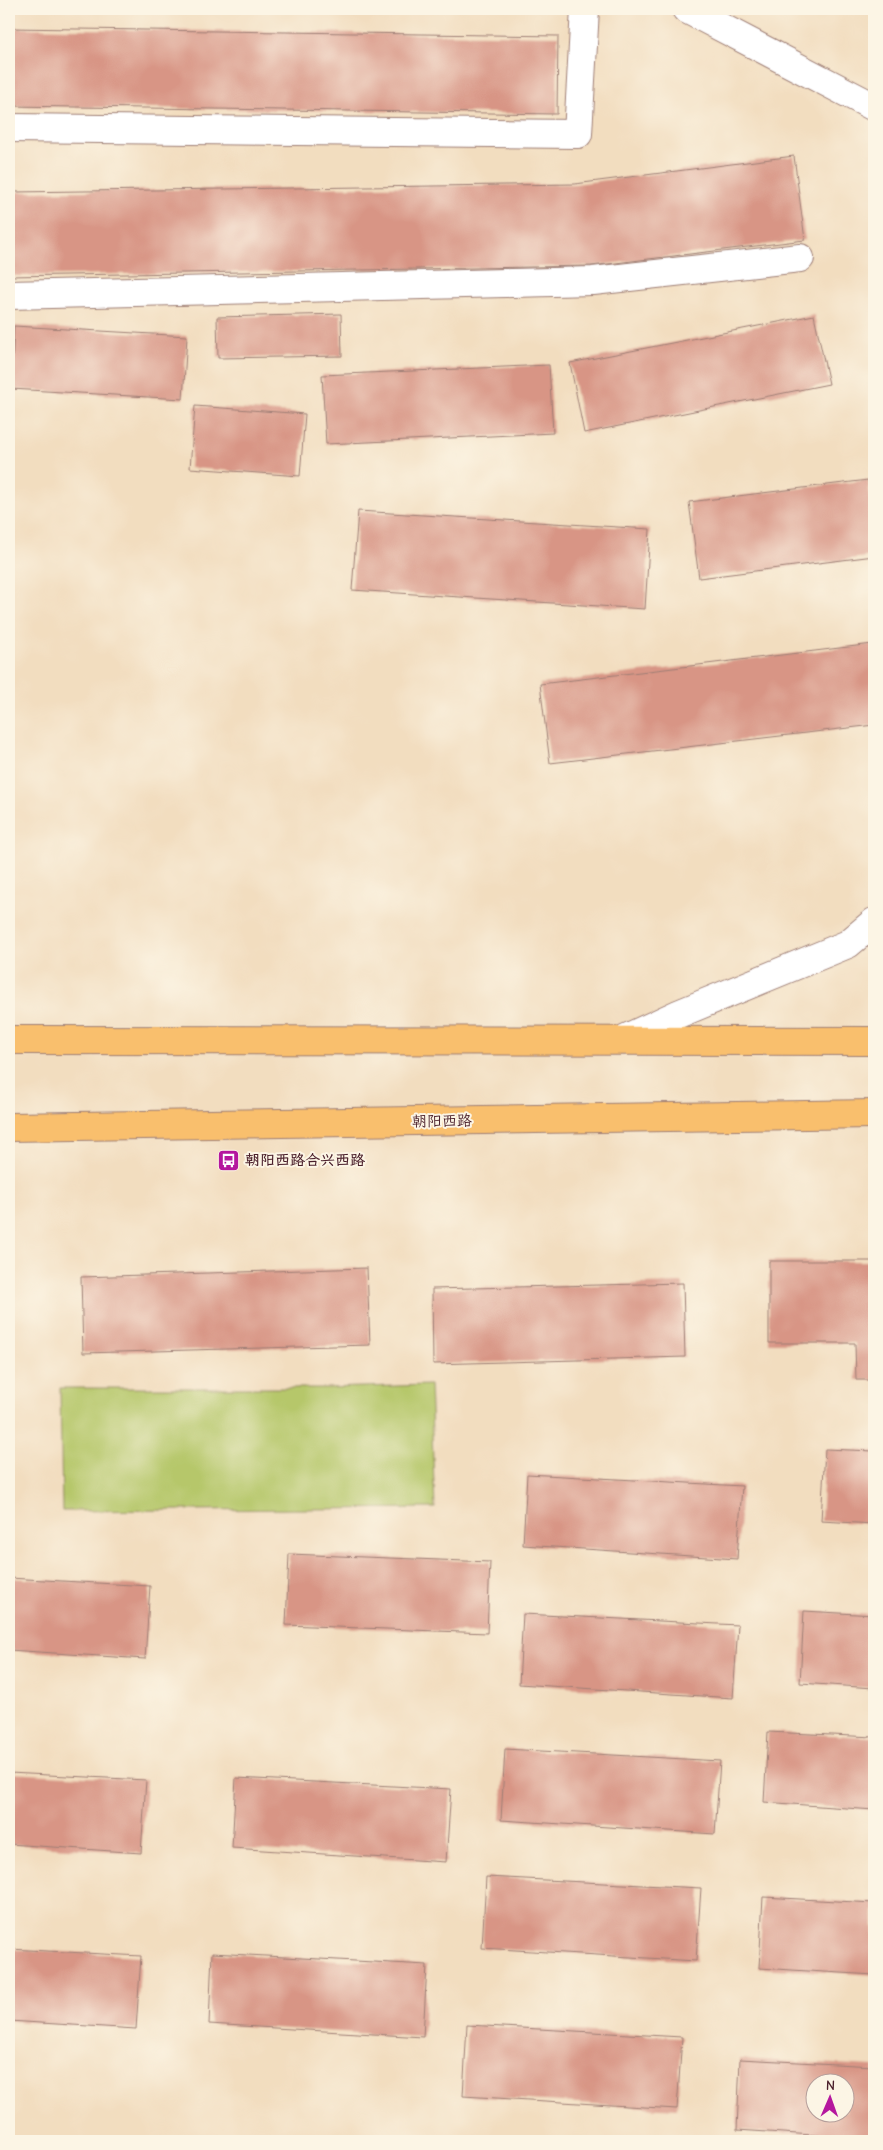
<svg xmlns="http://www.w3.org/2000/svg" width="883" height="2150" viewBox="0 0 883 2150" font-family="'Comic Neue','LXGW WenKai TC',sans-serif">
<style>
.green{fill:#b6c76b;stroke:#80734b}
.building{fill:#d89585;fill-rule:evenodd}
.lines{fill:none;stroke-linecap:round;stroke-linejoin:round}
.minor-casing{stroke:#9e7e75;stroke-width:30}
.tertiary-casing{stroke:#9e7e75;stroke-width:30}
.primary-casing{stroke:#9e7e75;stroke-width:30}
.minor{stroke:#fff;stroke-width:28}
.tertiary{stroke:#fff;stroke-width:28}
.primary{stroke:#f9bf6d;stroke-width:28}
.labels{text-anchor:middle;stroke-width:4;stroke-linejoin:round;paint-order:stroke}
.street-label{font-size:15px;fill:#4a1f2b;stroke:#fcf5e5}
.poi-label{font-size:15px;font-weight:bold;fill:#4a1f2b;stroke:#fcf5e5;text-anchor:start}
</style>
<rect width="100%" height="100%" fill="#fcf5e5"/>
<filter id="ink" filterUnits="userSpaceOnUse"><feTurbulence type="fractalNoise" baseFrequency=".02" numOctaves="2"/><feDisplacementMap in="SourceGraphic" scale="10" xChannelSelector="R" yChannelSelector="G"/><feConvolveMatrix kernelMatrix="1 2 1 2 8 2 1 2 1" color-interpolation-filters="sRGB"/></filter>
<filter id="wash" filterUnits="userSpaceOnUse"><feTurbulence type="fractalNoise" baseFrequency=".0096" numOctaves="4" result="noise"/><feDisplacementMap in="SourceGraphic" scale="20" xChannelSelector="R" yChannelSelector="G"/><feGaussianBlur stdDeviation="1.12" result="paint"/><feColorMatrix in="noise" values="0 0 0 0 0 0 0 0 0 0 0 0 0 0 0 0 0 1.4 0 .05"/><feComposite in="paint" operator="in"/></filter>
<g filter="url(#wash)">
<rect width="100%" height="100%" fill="#f2ddbf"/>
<path class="green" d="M430,1385l5,123 -373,3 -2,-123h268z"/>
<g id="blocks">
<path class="building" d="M9,28l549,8 -1,78 -548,-8z
M794,156l11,84 -214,26 -582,10v-83l5,-1 561,-8z
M341,314l1,42 -124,2 -1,-41z
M814,315l15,69 -245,49 -14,-70z
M14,326l173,10 -4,63 -172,-10z
M549,365l4,68 -227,11 -4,-69z
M195,406l110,8 -5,62 -110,-8z
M868,480l6,46v30l-175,22 -10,-76z
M358,511l292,18 -5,80 -293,-19z
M873,644l1,81 -324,38 -10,-79z
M769,1261h105v119h-18l-1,-37h-86z
M367,1268l3,77 -287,8 -2,-76z
M683,1283l2,74 -252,7 -1,-75z
M825,1449l49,2v73l-53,-3z
M527,1474l215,12 -5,73 -214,-14z
M289,1554l201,8 -3,71 -201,-8z
M9,1578l141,8 -5,73 -136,-9z
M804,1611l70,4v73l-74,-5z
M523,1614l215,11 -5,73 -214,-14z
M768,1732l106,5v73l-110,-8z
M505,1749l215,12 -5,73 -214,-14z
M9,1773l137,7 -5,73 -132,-9z
M236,1778l215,11 -5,73 -214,-14z
M486,1877l215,11 -5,73 -214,-13z
M763,1897l111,6v72l-115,-7z
M9,1949l132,7 -5,73 -127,-8z
M212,1953l215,12 -4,72 -214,-13z
M467,2025l215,12 -5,72 -214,-13z
M740,2059l134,7v73l-137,-9zM816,2082h30v30h-30z
M9,2138l32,2v1h-32z"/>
</g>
</g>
<g filter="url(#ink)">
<use href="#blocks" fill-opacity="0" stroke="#9e7e75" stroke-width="1"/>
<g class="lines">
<defs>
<path id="minor" d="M686,9l188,98
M9,128l569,6 7,-125
M9,295l584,-14 207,-23"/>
<path id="tertiary" d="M622,1040l56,-26 170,-70 26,-22"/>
<path id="primary" d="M9,1040l865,1
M9,1127l865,-13"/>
</defs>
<use href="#minor" class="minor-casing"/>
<use href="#tertiary" class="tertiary-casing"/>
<use href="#primary" class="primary-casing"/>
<use href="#minor" class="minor"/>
<use href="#tertiary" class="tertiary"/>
<use href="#primary" class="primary"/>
</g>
</g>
<defs>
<symbol id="bus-square" viewBox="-11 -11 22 22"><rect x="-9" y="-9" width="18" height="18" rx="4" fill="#b5179e" stroke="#fcf5e5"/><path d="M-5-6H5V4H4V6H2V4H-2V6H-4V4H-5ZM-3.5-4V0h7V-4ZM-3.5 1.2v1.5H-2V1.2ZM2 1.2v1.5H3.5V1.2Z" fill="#fff"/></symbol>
</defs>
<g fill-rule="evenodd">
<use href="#bus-square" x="216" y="1148" width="25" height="25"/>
</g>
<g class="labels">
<g class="street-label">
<text transform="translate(442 1121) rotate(-1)" y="5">朝阳西路</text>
</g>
<g class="poi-label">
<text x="245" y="1165">朝阳西路合兴西路</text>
</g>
</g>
<rect width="883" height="2150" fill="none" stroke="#fcf5e5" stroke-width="30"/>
<g transform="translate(830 2098) rotate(2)"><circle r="24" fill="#fcf5e5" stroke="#b59f9b"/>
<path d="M0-4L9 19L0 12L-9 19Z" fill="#b5179e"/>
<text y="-8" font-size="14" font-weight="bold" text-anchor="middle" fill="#4a1f2b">N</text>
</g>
</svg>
